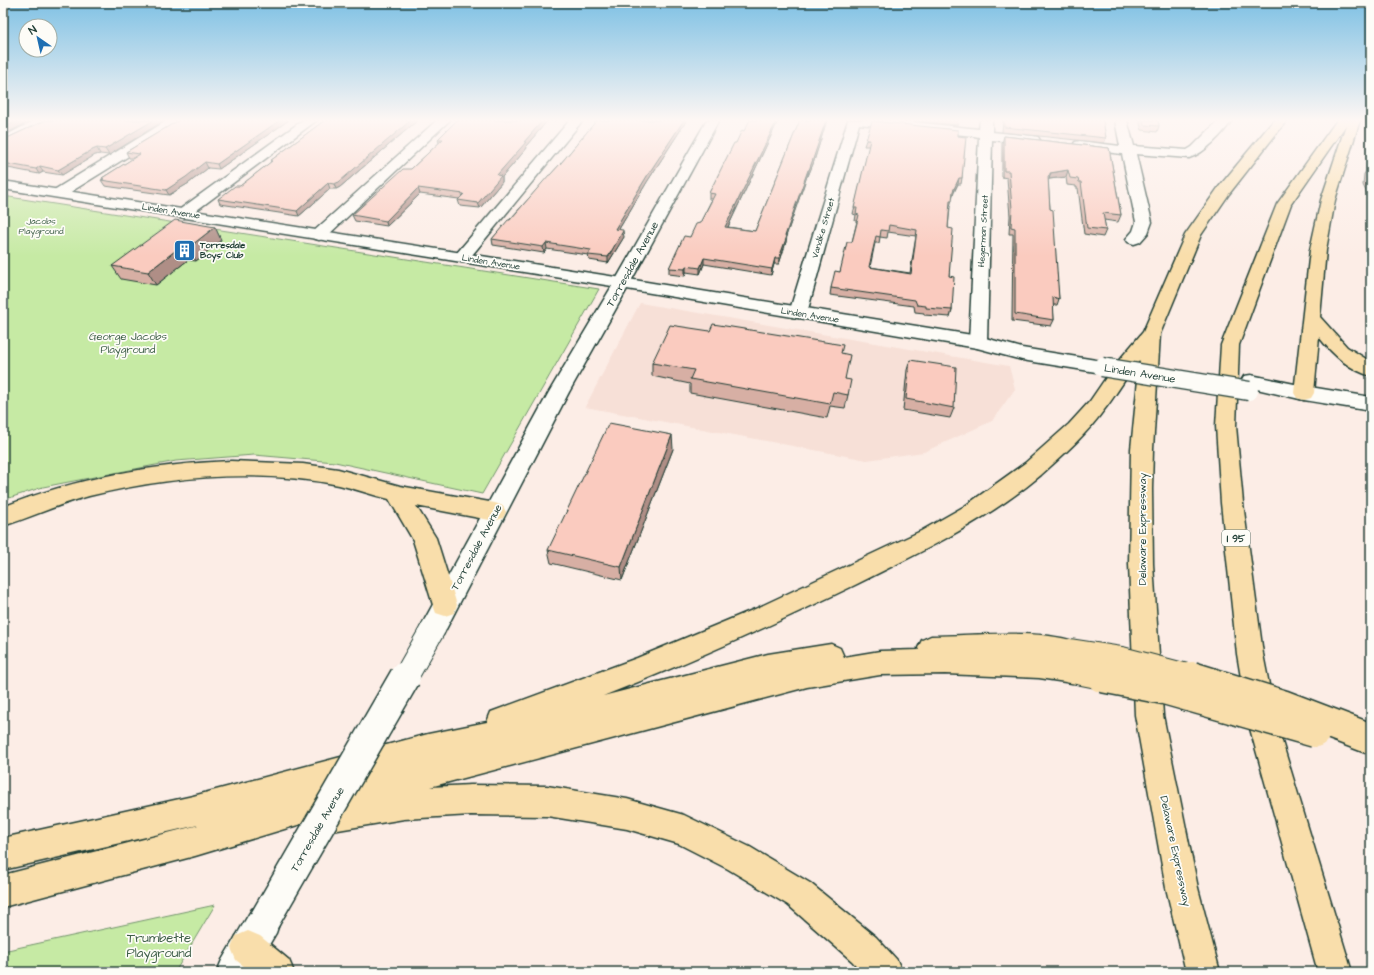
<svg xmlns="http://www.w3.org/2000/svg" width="1374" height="975" viewBox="0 0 1374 975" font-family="'Architects Daughter',sans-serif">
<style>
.built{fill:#f7e0d7}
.green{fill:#c6eaa4;stroke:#72946c}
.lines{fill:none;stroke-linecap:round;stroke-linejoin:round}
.minor-casing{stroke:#1f3d34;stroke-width:3}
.tertiary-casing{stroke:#1f3d34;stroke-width:3}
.motorway-casing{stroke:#1f3d34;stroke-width:3}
.minor{fill:#fdfcf7;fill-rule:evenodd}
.tertiary{fill:#fdfcf7;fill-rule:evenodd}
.motorway{fill:#f9deab;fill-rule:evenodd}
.tertiary-bridge-far2-casing{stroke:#1f3d34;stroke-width:21;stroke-linecap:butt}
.tertiary-bridge-far1-casing{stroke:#1f3d34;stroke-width:26;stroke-linecap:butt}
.tertiary-bridge-casing{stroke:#1f3d34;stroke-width:33;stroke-linecap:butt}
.motorway-bridge-far1-casing{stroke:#1f3d34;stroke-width:26;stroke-linecap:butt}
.motorway-bridge-casing{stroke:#1f3d34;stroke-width:33;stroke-linecap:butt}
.tertiary-bridge-far2{stroke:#fdfcf7;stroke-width:18}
.tertiary-bridge-far1{stroke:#fdfcf7;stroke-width:24}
.tertiary-bridge{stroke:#fdfcf7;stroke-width:30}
.motorway-bridge-far1{stroke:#f9deab;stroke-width:24}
.motorway-bridge{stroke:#f9deab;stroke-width:30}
.wall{fill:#d7afa4;stroke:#1f3d34;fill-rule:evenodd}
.shaded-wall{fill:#af8e86;stroke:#1f3d34}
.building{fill:#facbbf;stroke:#1f3d34;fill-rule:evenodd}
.labels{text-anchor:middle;stroke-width:3.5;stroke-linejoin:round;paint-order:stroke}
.far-street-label{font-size:9px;fill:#1f3d34;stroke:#fdfcf7}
.far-park-label{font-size:9px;fill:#40604a;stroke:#fdfcf7}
.far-poi-label{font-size:9px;font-weight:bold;fill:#1f3d34;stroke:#fdfcf7;text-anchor:start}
.shield{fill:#fdfcf7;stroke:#62766e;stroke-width:1}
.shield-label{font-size:10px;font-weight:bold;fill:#1f3d34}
.street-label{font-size:11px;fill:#1f3d34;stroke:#fdfcf7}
.park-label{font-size:11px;fill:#40604a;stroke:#fdfcf7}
.near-park-label{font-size:13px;fill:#40604a;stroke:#fdfcf7}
</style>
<rect width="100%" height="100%" fill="#fcede6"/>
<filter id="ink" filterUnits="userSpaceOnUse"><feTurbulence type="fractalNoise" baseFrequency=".025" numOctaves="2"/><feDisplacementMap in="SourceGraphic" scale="8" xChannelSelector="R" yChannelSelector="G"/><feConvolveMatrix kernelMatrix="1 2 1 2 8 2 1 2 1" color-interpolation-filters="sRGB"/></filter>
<g filter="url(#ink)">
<path class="built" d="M640,303l369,63 6,23 -23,32 -68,31 -57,8 -282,-53z"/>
<path class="green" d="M3,196l596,93 -117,205 -147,-32 -81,-7 -78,6 -133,26 -40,13z
M215,905l-40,67h-172v-21z"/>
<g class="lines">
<defs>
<path id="minor" d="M35,120h16l-1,3 -47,23v-9z
M168,120h15l-1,3 -118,73 -5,1 -5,-1 -2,-3 2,-3z
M303,120h14l-128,96 -5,2 -5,-2 -3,-3 3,-3z
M437,120h13l-125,118 -6,2 -6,-2 -2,-3 2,-3z
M570,120h13l-115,140 -6,2 -6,-2 -2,-3 2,-3z
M707,120h12l-89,163 -2,4 -6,1 -6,-1 -2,-4z
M848,120h46l85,9 1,-9h12v12l41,4 5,1 2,3 -2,3 -5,1 -41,-4 -5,202 -3,4 -6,2 -6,-2 -3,-4 10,-205 -5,-1 -115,-12 -52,189 -3,4 -6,1 -6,-1 -3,-4z
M1115,120h12l7,26 53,4 5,-3 27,-27h13c-8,13 -28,34 -43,38l-53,-4 16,68 -4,11 -8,9 -6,2 -6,-2 -2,-3 7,-8 3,-9 -14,-68 -42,-5 -5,-1 -2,-3 2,-3 5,-1 40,5z"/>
<path id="tertiary" d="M3,181l619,97 356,58 44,12 80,13 7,2 2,4 -2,4 -7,2 -80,-13 -45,-12 -350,-59 -58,103 -126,243 -9,3 -9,-3 -4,-8 4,-8 124,-227 63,-106 -609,-97z
M1251,375l53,11 67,11v14l-67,-11 -60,-14 -3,-5 3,-5z
M264,905l12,4 4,12 -4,12 -23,39h-36l5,-12 30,-51z"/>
<path id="motorway" d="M1274,120h13l-58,74 -28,41 -41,99 -7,115 -1,40 1,75 10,151 35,173 22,84h-34l-20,-84 -31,-173 -6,-151 2,-115 9,-89c-14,16 -23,34 -36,50 -17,24 -41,45 -63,65 -56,47 -122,78 -186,110 -83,40 -166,78 -252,111l165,-42 63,-10 9,4 4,9 36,-6 39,-1 -1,-2 4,-8 9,-4c42,0 109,-8 148,7l4,8 -4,8 -3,1 5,2 4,9 -4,9 -9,3 -33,-5 -94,-4 -65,1 -73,12 -377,100 41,-2 76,1 80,13 57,16 66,32 60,36 66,54 21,23 5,12h-40l-10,-11 -64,-56 -60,-36 -49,-25 -52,-15 -80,-13 -76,-1 -67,4 -90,15 -11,-4 -2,-6 -106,32 -192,51v-32l192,-49 3,-1 -195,45v-32l190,-42 235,-62 59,-12 4,-10 146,-54 118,-49 166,-78 44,-25 60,-43 44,-39 21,-23 24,-35 29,-34 42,-97 33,-47z
M1337,120h23l-25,80 -9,50 -6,67 27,30 24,15v14c-21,-6 -39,-22 -52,-39l-5,56 -3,5 -7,2 -7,-2 -3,-5 16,-143 11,-50 25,-75 -55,79 -52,141 -3,81 7,77 20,151 14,71 75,247h-34l-69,-247 -12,-71 -16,-151 -5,-77 5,-81 56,-141z
M231,461l72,3 35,5 62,17 95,17 8,3 3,6 -3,6 -8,3 -79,-15 20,32 21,67 -3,8 -9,3 -9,-3 -3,-8 -20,-65 -24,-41c-17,-4 -33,-10 -50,-14 -82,-16 -169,-9 -250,11 -30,8 -57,21 -86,30v-19c73,-29 150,-43 228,-46z
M248,931l12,5 29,24 5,12h-43l-15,-12 -5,-12 5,-12z"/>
</defs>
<use href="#minor" class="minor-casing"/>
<use href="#tertiary" class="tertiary-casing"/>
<use href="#motorway" class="motorway-casing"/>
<use href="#minor" class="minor"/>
<use href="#tertiary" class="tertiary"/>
<use href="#motorway" class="motorway"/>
<defs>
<path id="tertiary-bridge-far2" d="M1102,367l147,24"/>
<path id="tertiary-bridge-far1" d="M405,678l29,-51"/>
<path id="tertiary-bridge" d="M264,921l141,-244"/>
<path id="motorway-bridge-far1" d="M1070,651l52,8 73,19
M1072,671l35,7"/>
<path id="motorway-bridge" d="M1102,677l62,12 151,43
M1192,677l90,28 89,34"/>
</defs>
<use href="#tertiary-bridge-far2" class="tertiary-bridge-far2-casing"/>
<use href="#tertiary-bridge-far1" class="tertiary-bridge-far1-casing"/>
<use href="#tertiary-bridge" class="tertiary-bridge-casing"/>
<use href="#motorway-bridge-far1" class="motorway-bridge-far1-casing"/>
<use href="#motorway-bridge" class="motorway-bridge-casing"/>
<use href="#tertiary-bridge-far2" class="tertiary-bridge-far2"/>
<use href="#tertiary-bridge-far1" class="tertiary-bridge-far1"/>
<use href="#tertiary-bridge" class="tertiary-bridge"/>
<use href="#motorway-bridge-far1" class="motorway-bridge-far1"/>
<use href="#motorway-bridge" class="motorway-bridge"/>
</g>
<path class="wall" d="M46,120h119l-56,35 -9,-1 -5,1 -33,20 -19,-3 -4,2 -36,-7v-27z
M179,120h110l-70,49 -11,-1 -19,15 -20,12 -64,-9 -4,-6h2l-1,-2 32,-20h-5l-3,-6z
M325,120h93l-78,67 -4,2h-6l-31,27 -79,-12 -2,-5 22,-13 31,-24 -1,-1z
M457,120h99l-1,1 -7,-1 -22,26 1,2 -25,29v5l-22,26 -20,-2 -2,-6 1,-1 -39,-5 -33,32 -32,-5 -3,-6 59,-46 28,-26 -1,-4z
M597,120h90l-40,62 -28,47 5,8 -16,26 -19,-3 -1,-5 -41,-6 -3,4 -51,-8 -1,-6 69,-76z
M800,120h27l-14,44 -5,12h-1l-21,60v6l-7,22h-5l-3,11 -67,-11 -4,10 -14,-2 -1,4 -16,-2v-6l21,-31 10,-14 12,-24h-3v-6l27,-50 42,-22 -50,106 27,4z
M908,120h50l-1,5z
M1003,120h100l3,18 -2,5 -102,-11z
M1139,120h19l1,6 -2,6 -15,-2z
M958,136l4,42 -1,6h-3l-5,11 -3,12 -2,21 1,48 3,34 -2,7 -26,-2v-2l-9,-1 -1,-6 -84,-11 1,-7 9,-16 12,-30 5,-21h-2l1,-6 -3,-1 16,-68h-5l2,-6zM888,232l28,4 -6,37 -40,-6 5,-24h4l1,-6 7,1z
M1004,136l105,12 12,67 -3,7 -14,-2 2,10 -3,7 -19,-3 -6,-46h-2v-2l-9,-1 -1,-8 -17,2 -1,2 2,28 9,90 -2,6h-4l1,15 -3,6 -39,-5 1,-87h-4l1,-18 -3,-38 -5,-1v-34z
M1371,160v42l-8,-17 1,-11 4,-5z
M215,227l6,13 -25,21 -8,-1 -32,25 -35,-6 -9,-13z
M842,354l3,25 3,16 -3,13 -15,-2 -3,12 -137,-25v-9l-38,-8v-13z
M910,360l44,48 -4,10 -47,-8 4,-40z
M673,449l-51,131 -71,-17 -3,-13z"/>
<path class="shaded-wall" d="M19,120h13l-29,15v-7z
M154,120h11l-56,35 -4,-6z
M280,120h9l-70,49 -2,-5z
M411,120h7l-78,67 -4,2 -2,-5z
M543,120h5l-22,26 1,2 -25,29v5l-22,26 -2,-5 19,-28 27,-33z
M684,120h3l-40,62 -31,52 -1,-5 32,-53z
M777,120h1v1l-53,112v-6z
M826,120h1l-14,44 -5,12 1,-6z
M97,148l3,6 -5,1 -33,20 -4,-5 34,-20z
M205,162l3,6 -19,15 -20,12 -3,-5z
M40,166l3,6 -4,2 -3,-5z
M808,170l-1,6 -23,66 1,-6z
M1068,170l-2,7 -17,2 1,-3v-3z
M959,178l-1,6 -7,13 2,-6z
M328,183l2,6 -31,27 -2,-5z
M418,188l2,6 -33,32 -1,-5z
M215,227l6,13 -25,21 -8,-13z
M623,231l1,6 -16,26v-6z
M787,236l-1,6 -7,22v-6z
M546,243l1,6 -3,4 -1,-6z
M180,247l8,13 -32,25 -8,-13z
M704,258v6l-4,10v-6z
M775,258l-1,6 -3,11 1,-6z
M686,266v6l-1,4v-7z
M672,435l1,14 -51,131 -1,-13z"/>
<path class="building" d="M3,120h16l-16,8z
M46,120h108l-49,29 -8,-1 -5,2 -34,20 -18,-4 -4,3 -33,-6v-23z
M179,120h101l-63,44 -12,-2 -19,15 -20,13 -65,-10 3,-1 -2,-1 38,-24 -14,-2z
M325,120h86l-72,62 -5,2 -6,-1 -31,28 -79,-12 17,-13h5l32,-25h-2z
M457,120h86l-19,22h2l-29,33 4,1 -23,27 -20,-3 6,-6 -46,-6 -32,33 -34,-6 51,-46h8l32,-30h-5z
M597,120h87l-37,56 -32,53 8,1v1l-15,26 -20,-2 3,-5 -45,-7 -3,4 -51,-8 16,-19h2l39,-45h1l11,-12z
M750,120h27l-52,107 30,4 45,-111h26l-13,39 -4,11h-1l-23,66h2l-8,22h-4l-3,11 -68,-11 -4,10 -14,-2 -1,3 -16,-1 15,-32 6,1 6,-13 4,-1 15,-29 -6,-1 25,-50h2l6,-13 2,1z
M1004,120h99l3,18 -102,-11z
M1143,120h15l1,6 -15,-1z
M872,121l86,9v6l8,1 -4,41h-3l-6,13 -1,10h-2l-2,27 5,1 -4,47 5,1 -2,33 -26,-2v-2l-9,-1 -2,-5 -84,-12 4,-17 5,1 7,-30h5l7,-27 -3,-1 1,-6h-3l16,-68h-4zM889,225l28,5 -6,44 -42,-7 7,-31 4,1 1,-7 7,1z
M1004,136l105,12 12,67 -18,-2 3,17 -19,-2 -6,-46h-2l-1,-3 -8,-1 -2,-8 -18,3v3h-2l2,33 3,1 6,89 -6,-2 1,23 -39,-6v-86l-4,-1 1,-18 -3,-38h-5z
M175,220l40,7 -27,21 -8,-1 -32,25 -36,-6z
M713,324l130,21 -2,8 9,2 -5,24 6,1 -3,15 -15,-3 -3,12 -140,-25 4,-9 -42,-7 18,-38 40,6z
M910,360l46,7 -2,41 -48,-9z
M609,423l63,12 -51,132 -73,-17z"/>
</g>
<linearGradient id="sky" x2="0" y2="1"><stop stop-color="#7fc1e4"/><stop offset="0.47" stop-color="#fef7f4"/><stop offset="1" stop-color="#fef7f4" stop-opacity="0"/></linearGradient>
<rect width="1374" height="256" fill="url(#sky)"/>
<defs>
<symbol id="building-square" viewBox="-11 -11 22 22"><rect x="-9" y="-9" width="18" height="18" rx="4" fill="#1f6fb2" stroke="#fdfcf7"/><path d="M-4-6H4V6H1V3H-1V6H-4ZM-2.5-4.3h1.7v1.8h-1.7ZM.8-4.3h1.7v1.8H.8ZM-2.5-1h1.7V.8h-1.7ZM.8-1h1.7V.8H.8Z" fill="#fff"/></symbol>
</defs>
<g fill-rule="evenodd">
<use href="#building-square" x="172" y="238" width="25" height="25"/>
</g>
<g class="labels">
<g class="far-street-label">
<text transform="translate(171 211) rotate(9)" y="3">Linden Avenue</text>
<text transform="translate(823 228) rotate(-74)" y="3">Vandike Street</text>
<text transform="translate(983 231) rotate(-87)" y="3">Hegerman Street</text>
<text transform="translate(491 262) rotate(9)" y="3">Linden Avenue</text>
<text transform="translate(810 315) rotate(9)" y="3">Linden Avenue</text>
</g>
<g class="far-park-label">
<text x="41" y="224">Jacobs<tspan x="41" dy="10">Playground</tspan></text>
</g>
<g class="far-poi-label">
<text x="200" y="248">Torresdale<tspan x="200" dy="10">Boys' Club</tspan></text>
</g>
<rect class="shield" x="1222" y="530" width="28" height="16" rx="3"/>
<g class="shield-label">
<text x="1236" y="542">I 95</text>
</g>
<g class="street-label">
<text transform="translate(632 264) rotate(-61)" y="4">Torresdale Avenue</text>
<text transform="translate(1140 373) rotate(9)" y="4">Linden Avenue</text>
<text transform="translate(1142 529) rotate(-90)" y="4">Delaware Expressway</text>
<text transform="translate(476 547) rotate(-62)" y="4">Torresdale Avenue</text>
<text transform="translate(317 829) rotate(-60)" y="4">Torresdale Avenue</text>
<text transform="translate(1176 851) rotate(78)" y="4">Delaware Expressway</text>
</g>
<g class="park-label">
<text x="128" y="340">George Jacobs<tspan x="128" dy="13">Playground</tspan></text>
</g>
<g class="near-park-label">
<text x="159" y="942">Trumbette<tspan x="159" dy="15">Playground</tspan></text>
</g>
</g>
<rect width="1374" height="975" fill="none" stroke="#fdfcf7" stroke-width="16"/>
<rect x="8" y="8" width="1358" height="959" fill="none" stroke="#1f3d34" stroke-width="1.5" filter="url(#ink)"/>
<g transform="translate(38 38) rotate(326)"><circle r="19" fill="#fdfcf7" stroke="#a4b0a9"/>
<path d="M0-3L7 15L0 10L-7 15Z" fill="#1f6fb2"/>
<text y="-6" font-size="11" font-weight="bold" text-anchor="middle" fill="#1f3d34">N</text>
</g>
</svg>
